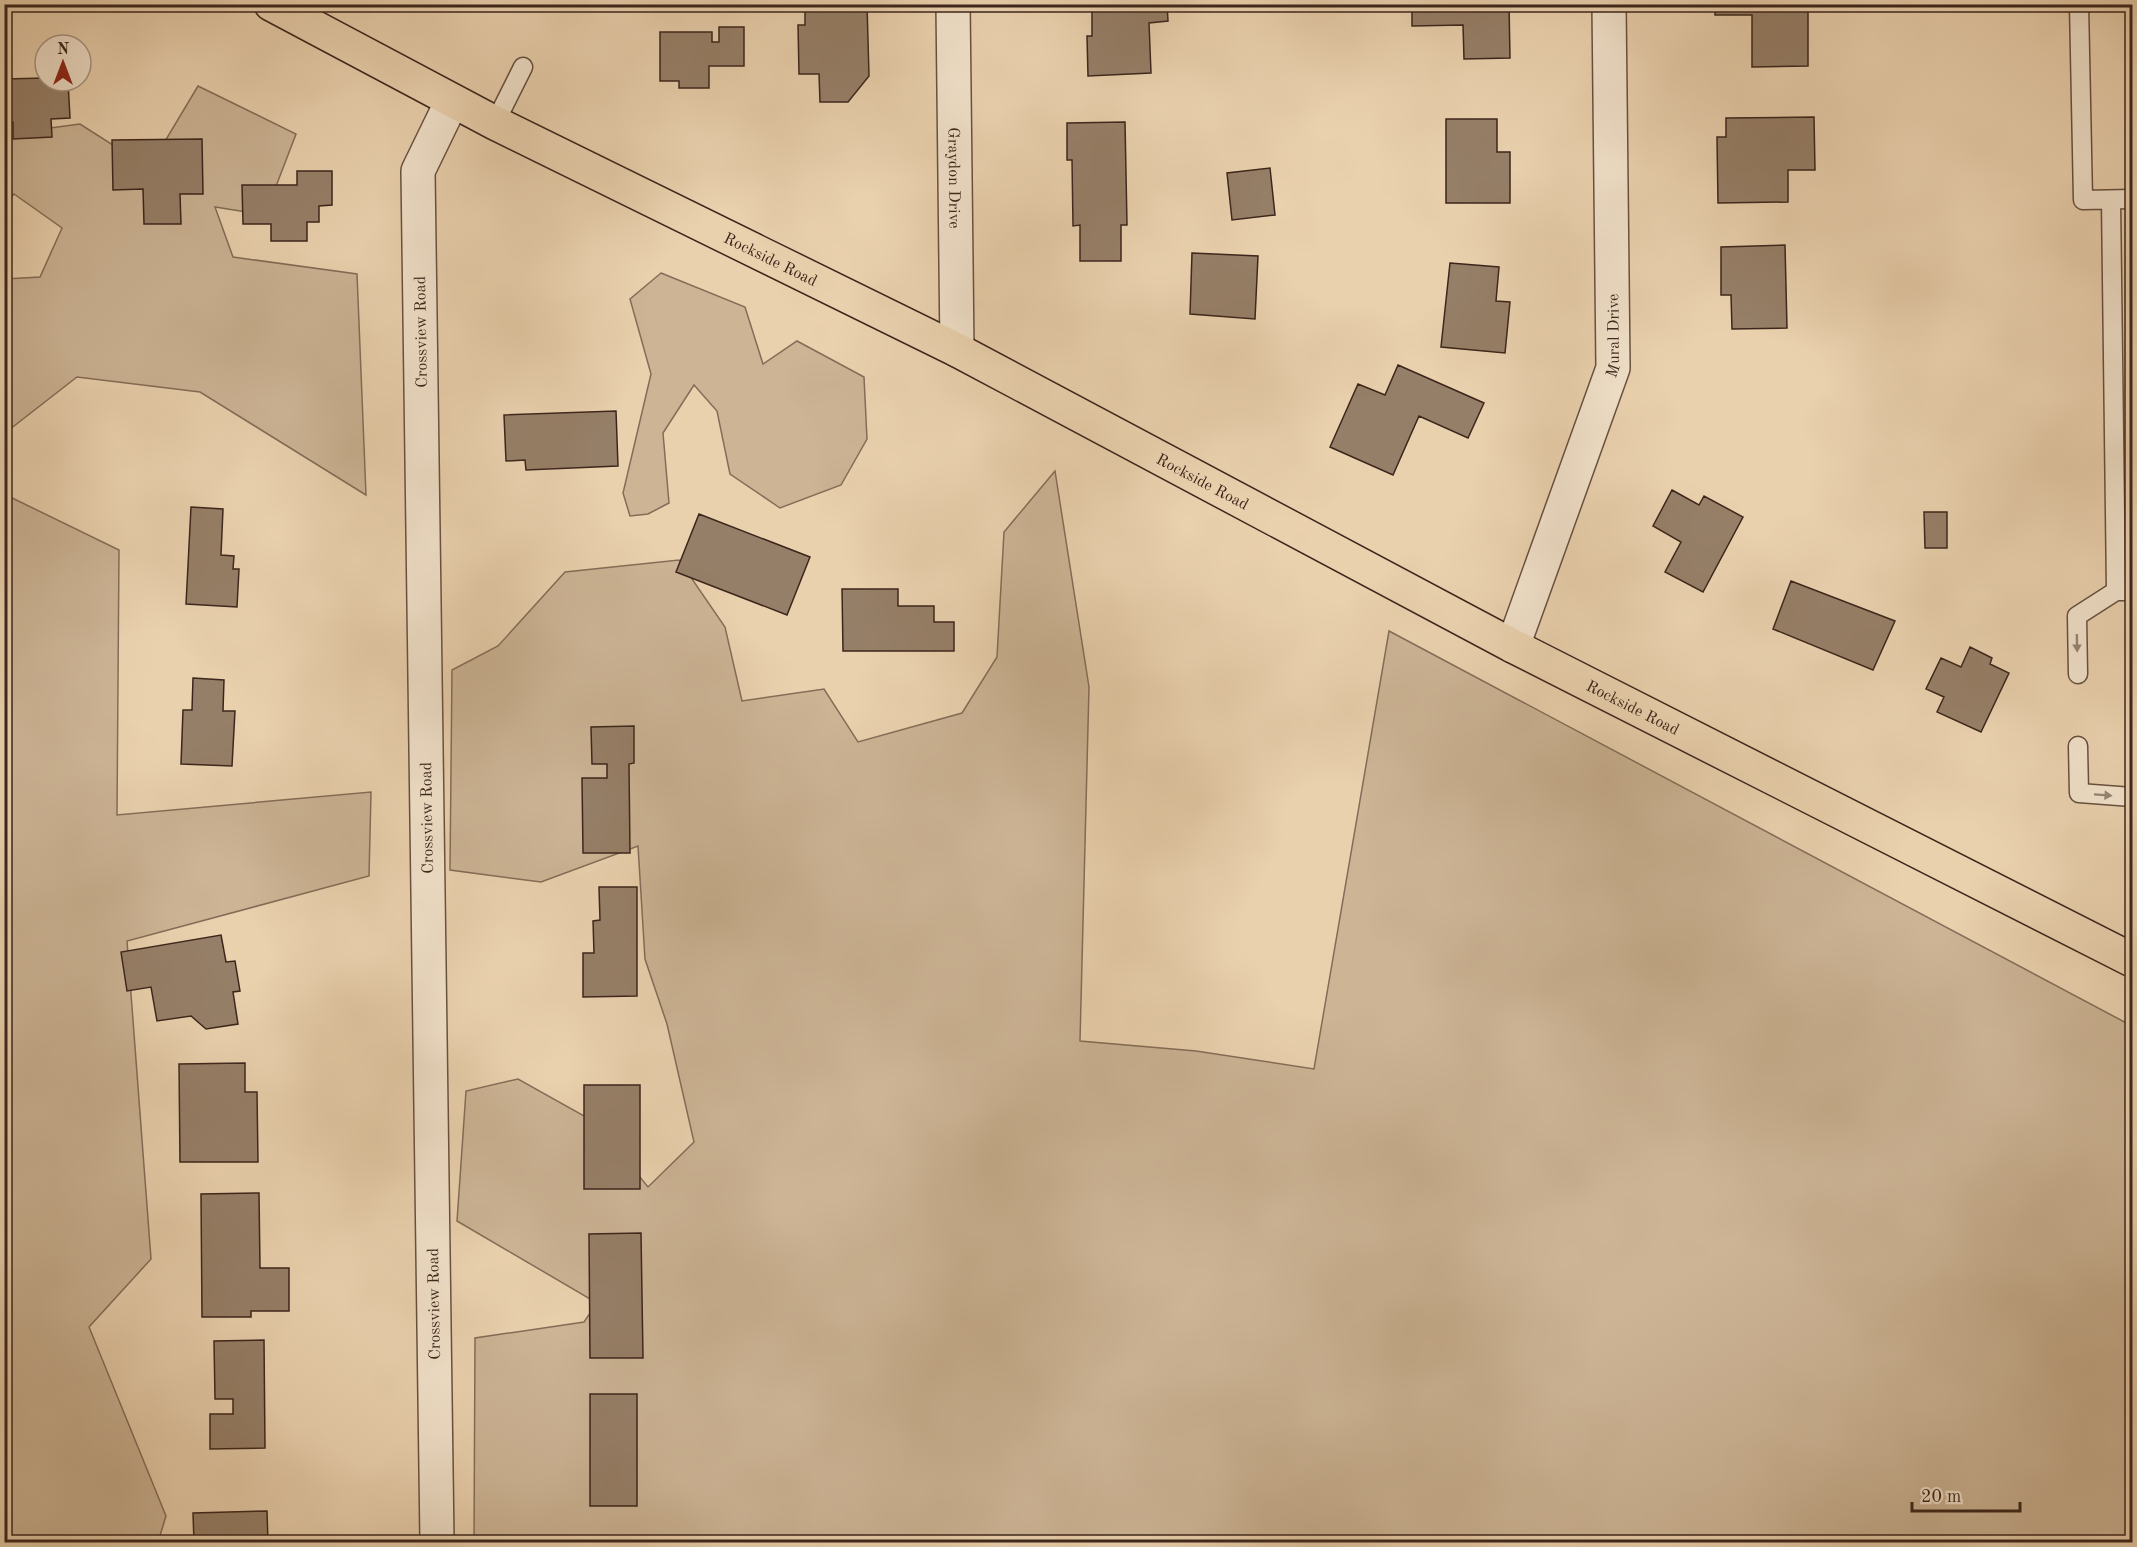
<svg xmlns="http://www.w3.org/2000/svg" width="2137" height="1547" viewBox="0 0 2137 1547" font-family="'Old Standard TT',serif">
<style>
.green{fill:#ccb495;stroke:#846d58;stroke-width:1.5}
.building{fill:#967f68;stroke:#3c261c;stroke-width:1.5}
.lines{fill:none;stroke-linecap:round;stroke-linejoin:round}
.service-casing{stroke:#685140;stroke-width:21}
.minor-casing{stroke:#685140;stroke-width:36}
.tertiary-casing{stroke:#685140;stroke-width:36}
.primary-casing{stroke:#3c261c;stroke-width:36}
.service{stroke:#f1e1ca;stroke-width:18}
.minor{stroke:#f1e1ca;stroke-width:33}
.tertiary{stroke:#f1e1ca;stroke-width:33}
.primary{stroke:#ead1ae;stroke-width:33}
.oneway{fill:#968473}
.labels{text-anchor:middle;stroke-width:4.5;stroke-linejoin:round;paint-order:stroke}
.street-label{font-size:16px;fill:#3c261c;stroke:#f1e1ca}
</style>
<rect width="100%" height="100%" fill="#ead1ae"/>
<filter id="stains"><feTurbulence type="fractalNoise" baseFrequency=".00333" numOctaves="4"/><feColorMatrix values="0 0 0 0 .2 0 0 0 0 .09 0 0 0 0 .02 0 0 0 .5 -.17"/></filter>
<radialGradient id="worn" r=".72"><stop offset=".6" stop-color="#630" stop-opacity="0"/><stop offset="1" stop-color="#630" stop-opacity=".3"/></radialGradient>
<path class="green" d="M198,86l98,48 -31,81 -50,-8 18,50 124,17 9,221 -166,-103 -123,-15 -72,56v-154l35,-2 22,-49 -48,-34 -9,11v-71l75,-10 69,44z
M661,273l84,34 18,57 34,-23 67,36 3,62 -26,46 -61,23 -50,-34 -13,-63 -23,-26 -31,48 6,70 -21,11 -18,2 -7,-23 28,-119 -21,-75z
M1055,471l34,216 -9,354 116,10 118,18 75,-438 743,395v516h-1658l1,-204 109,-16 13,-19 -140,-82 9,-130 52,-12 77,43 53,65 46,-45 -27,-118 -22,-65 -7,-113 -97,36 -91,-12 2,-200 46,-24 67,-74 114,-12 46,67 17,74 82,-12 34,53 104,-29 35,-56 7,-125z
M4,494l115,56 -2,265 254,-23 -2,84 -242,65 24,318 -62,68 77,189 -8,26h-153z"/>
<path class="building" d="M819,4h48l2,72 -21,26h-28l-1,-28h-20l-1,-49h7v-17l14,-1z
M1085,4h82l1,17 -19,2 2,50 -63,3 -1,-40h5v-25h-6z
M1412,4h97l1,54 -46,1 -1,-34 -51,1z
M1715,4h93v62l-56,1v-52h-37z
M719,27h25v39h-35v22h-30v-7h-19v-49h52v10h7z
M45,78v3h23l2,37 -19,1 1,18 -39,2v-17l-9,1v-44z
M1814,117l1,53h-27v32l-70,1 -1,-66h9v-19z
M1446,119h51v33h13v51h-64z
M1125,122l2,103h-6v36h-41v-36l-7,1 -1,-66h-5v-37z
M202,139l1,55h-23l1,30h-37l-1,-35 -30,1 -1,-50z
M1270,168l5,47 -43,5 -5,-47z
M297,171h35v34l-13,1v16h-12v19h-36v-17h-28l-1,-39h55z
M1785,245l2,83 -55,1 -1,-34h-10v-48z
M1192,253l66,3 -3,63 -65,-5z
M1450,263l49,4 -3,34 14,1 -5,51 -64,-6z
M1398,365l86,38 -16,35 -49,-22 -26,59 -63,-28 28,-63 27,11z
M616,411l2,55 -92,4 -1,-10 -19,1 -2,-46z
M1672,490l27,15 5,-9 39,21 -40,75 -38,-20 16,-30 -28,-16z
M191,507l32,2 -2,46 13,1 -1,13h6l-2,38 -51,-3z
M1924,512h23v36h-22z
M699,514l111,43 -23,58 -111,-43z
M1791,581l104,40 -22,49 -100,-41z
M842,589h56v17h36v16h20v29h-111z
M1970,647l22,11 -2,6 19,9 -28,59 -44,-20 7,-15 -18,-8 15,-31 20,9z
M193,678l31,2 -1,31h12l-3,55 -51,-2 2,-54h9z
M634,726v37l-5,1 1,89h-47l-1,-75h25v-14h-15l-1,-37z
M599,887h38v109l-54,1v-44h11l-1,-32 7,-1z
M221,935l5,27 9,-1 5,30 -7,1 5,32 -32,5 -15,-13 -34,5 -6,-34 -24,4 -6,-39z
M245,1063v29h12l1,70h-78l-1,-98z
M584,1085h56v104h-56z
M259,1193l1,75h29v43h-38v6h-49l-1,-123z
M641,1233l2,125h-53l-1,-124z
M264,1340l1,108 -55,1v-35h23v-15h-18l-1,-58z
M590,1394h47v112h-47z
M267,1511l1,31h-74l-1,-29z"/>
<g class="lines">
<defs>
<path id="service" d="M2079,4l4,196 49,-1
M495,123l28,-56
M2111,200l5,391h16
M2078,674l-1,-58 39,-25
M2078,746l1,47 53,4"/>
<g id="minor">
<path id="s1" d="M953,4l4,346"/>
<path id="s2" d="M1513,646l100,-278 -4,-364"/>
</g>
<path id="tertiary" d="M437,1542l-19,-1371 34,-70"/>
<g id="primary">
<path id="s3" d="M271,4l224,119 462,227 556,296 619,314"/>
</g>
</defs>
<use href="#service" class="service-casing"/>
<use href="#minor" class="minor-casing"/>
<use href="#tertiary" class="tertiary-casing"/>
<use href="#primary" class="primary-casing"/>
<use href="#service" class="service"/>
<use href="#minor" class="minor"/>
<use href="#tertiary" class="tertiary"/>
<use href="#primary" class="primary"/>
</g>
<defs><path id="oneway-solid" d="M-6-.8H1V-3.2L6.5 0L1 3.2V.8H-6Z" transform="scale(1.5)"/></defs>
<g class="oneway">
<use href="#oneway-solid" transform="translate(2077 643) rotate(89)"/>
<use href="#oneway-solid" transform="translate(2103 795) rotate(4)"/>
</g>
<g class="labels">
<g class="street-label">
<text dy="6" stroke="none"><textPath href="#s1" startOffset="174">Graydon Drive</textPath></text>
<text dy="6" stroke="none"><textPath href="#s3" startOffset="561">Rockside Road</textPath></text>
<text transform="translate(420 332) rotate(-91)" y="6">Crossview Road</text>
<text dy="6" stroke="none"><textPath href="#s2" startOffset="328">Mural Drive</textPath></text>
<text dy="6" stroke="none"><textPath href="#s3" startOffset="1047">Rockside Road</textPath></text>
<text dy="6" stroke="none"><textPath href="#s3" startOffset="1533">Rockside Road</textPath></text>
<text transform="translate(426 818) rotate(-91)" y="6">Crossview Road</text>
<text transform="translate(433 1304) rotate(-91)" y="6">Crossview Road</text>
</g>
</g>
<rect width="2137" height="1547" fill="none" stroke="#ead1ae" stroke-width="24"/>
<rect x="6" y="6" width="2125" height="1535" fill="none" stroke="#3c261c" stroke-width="3"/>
<rect x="12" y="12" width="2113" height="1523" fill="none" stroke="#3c261c" stroke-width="1.5"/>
<g transform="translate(63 63)"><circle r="28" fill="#f1e1ca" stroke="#a99684" stroke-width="1.5"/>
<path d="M0-4.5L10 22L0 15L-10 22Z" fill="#8f2418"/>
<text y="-9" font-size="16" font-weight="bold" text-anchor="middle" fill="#3c261c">N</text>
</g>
<path d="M1912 1502v9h108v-9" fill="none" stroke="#3c261c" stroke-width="3"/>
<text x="1921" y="1502" font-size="18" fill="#3c261c" stroke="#f1e1ca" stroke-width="4.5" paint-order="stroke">20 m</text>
<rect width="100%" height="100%" filter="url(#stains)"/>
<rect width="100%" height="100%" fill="url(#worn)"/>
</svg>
